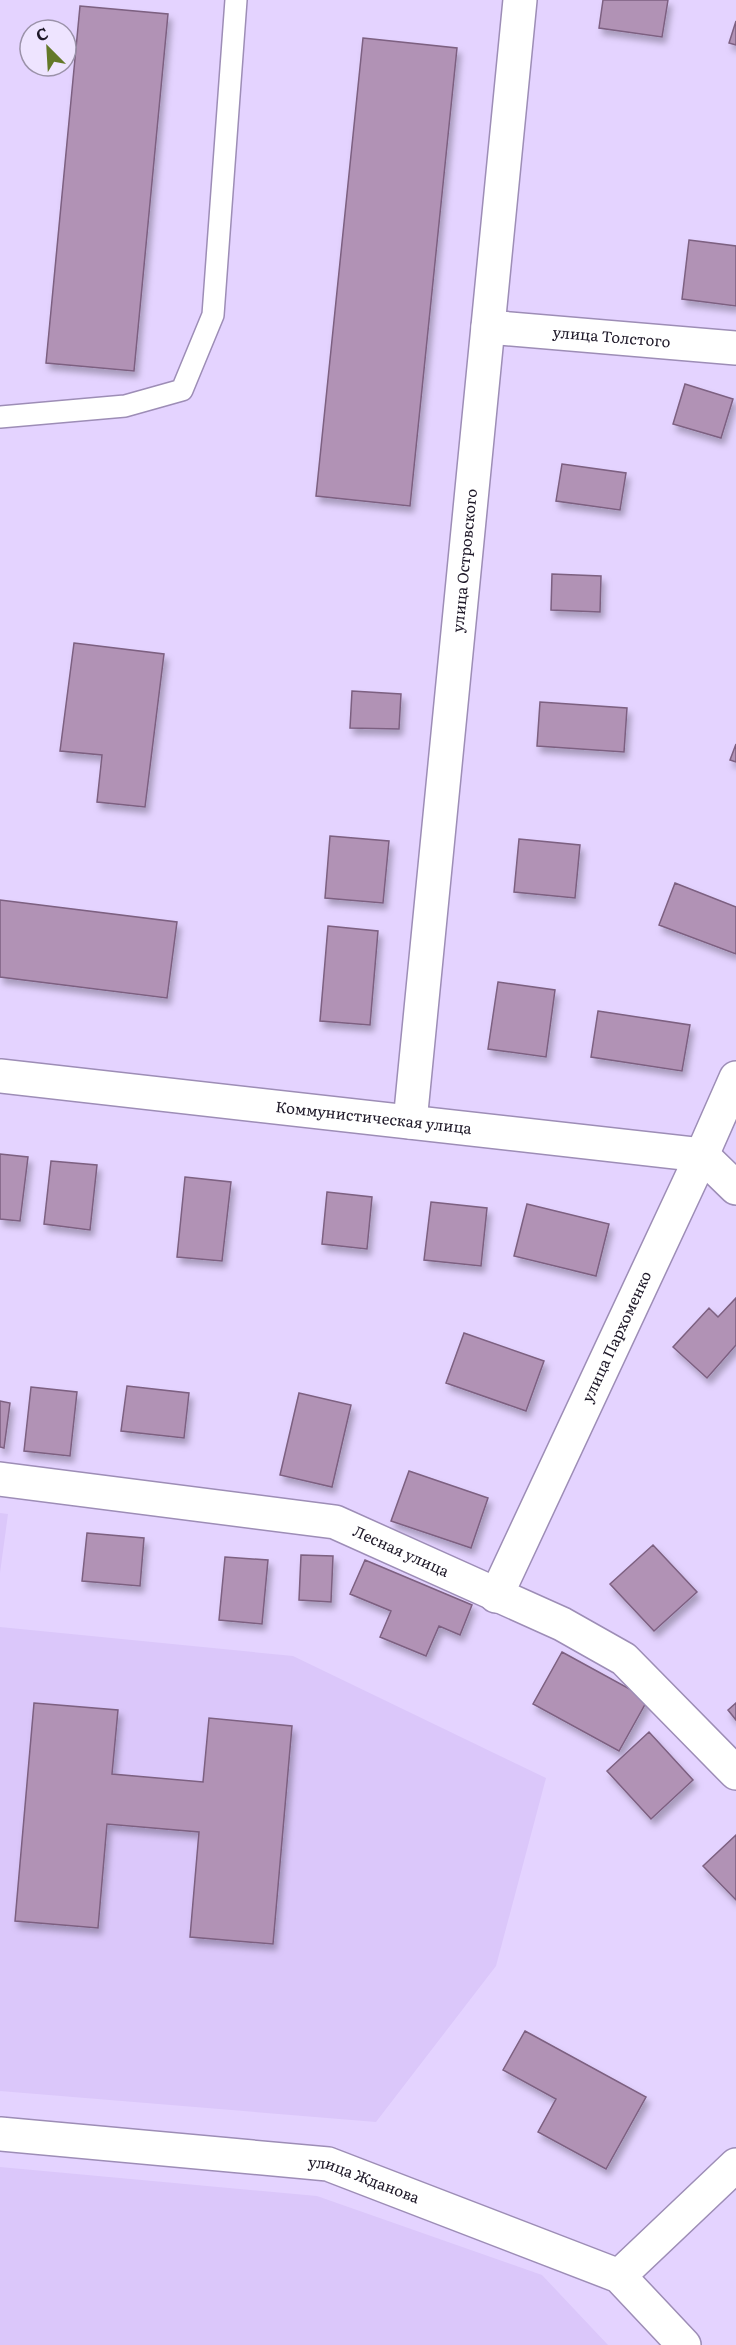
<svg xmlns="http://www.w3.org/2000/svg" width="736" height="2345" viewBox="0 0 736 2345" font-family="Literata,serif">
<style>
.built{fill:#dbc7fa}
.building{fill:#b192b5;stroke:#7d6081;stroke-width:1.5;filter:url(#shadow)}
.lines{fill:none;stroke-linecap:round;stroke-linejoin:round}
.lane-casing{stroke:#9d8db6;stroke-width:24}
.street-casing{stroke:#9d8db6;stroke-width:36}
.lane{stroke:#fff;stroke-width:21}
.street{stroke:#fff;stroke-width:33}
.labels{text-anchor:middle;stroke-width:4.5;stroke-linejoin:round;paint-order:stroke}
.street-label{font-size:15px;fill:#1e1828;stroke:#eee4ff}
</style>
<defs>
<filter id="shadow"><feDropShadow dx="3.5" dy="6" stdDeviation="3" flood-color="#0004"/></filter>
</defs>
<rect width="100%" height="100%" fill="#e4d3ff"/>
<path class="built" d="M0,1513l8,1 -8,59z
M0,1627l293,29 253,122 -50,188 -120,156 -376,-31z
M0,2167l317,29 225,79 66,70h-608z"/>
<path class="building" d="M603,0h65l-6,37 -63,-9z
M80,6l88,8 -34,357 -88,-8z
M736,21v24l-7,-2z
M363,38l94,10 -47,458 -94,-10z
M689,240l47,6v60l-54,-7z
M685,384l48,15 -12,39 -48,-14z
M562,464l64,9 -6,37 -64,-9z
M552,574l49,2 -1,36 -49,-2z
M74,643l90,11 -19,153 -48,-5 5,-47 -42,-4z
M352,691l49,3 -2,35 -49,-1z
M540,702l87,6 -3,44 -87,-6z
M736,744v18l-6,-2z
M330,836l59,5 -6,62 -58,-5z
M519,839l61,6 -5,53 -61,-6z
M675,883l61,24v47l-77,-29z
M0,900l177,22 -10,76 -167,-21z
M328,926l50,5 -8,94 -50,-4z
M498,982l57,8 -9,67 -58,-8z
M598,1011l92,14 -8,46 -91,-14z
M0,1154l28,3 -8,64 -20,-2z
M51,1161l46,4 -7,65 -46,-6z
M185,1177l46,5 -9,79 -45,-4z
M327,1192l45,5 -5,52 -45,-5z
M431,1202l56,6 -6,58 -57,-6z
M527,1204l82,20 -13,52 -82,-20z
M736,1298v47l-29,33 -34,-31 36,-39 9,9z
M464,1333l80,28 -18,50 -80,-28z
M127,1386l62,7 -5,45 -63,-7z
M31,1387l46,5 -7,64 -46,-5z
M299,1393l52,12 -19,82 -52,-12z
M0,1401l10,2 -6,45 -4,-1z
M409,1471l79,27 -17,50 -80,-27z
M87,1533l57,5 -4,48 -58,-5z
M653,1545l44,47 -43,39 -44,-47z
M301,1555l32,1 -2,46 -32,-2z
M225,1557l43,3 -6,64 -43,-4z
M365,1560l107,45 -12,30 -21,-9 -13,30 -46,-19 11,-26 -41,-17z
M562,1652l86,47 -29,52 -86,-47z
M34,1703l84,7 -6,64 91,8 6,-64 83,8 -19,218 -83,-7 9,-105 -92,-8 -9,104 -83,-7z
M736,1703v17l-8,-10z
M649,1732l44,48 -42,39 -44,-48z
M736,1835v65l-33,-34z
M525,2031l121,66 -40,72 -68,-37 18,-33 -53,-29z"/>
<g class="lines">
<defs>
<path id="lane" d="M0,417l125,-11 57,-16 31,-75 23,-315"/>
<g id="street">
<path id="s1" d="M488,327l248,21"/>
<path id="s2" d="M0,1076l702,79 34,33"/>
<path id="s3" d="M410,1122l110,-1122"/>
<path id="s4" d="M0,1479l335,43 227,102 62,35 112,114"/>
<path id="s5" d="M496,1596l206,-441 34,-77"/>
<path id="s6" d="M0,2134l328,30 291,112 65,69"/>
<path d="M619,2276l117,-111"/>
</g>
</defs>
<use href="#lane" class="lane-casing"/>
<use href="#street" class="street-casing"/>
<use href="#lane" class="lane"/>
<use href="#street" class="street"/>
</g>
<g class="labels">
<g class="street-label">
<text dy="5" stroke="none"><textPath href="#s1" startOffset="124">улица Толстого</textPath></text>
<text dy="5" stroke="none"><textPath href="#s3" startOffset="564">улица Островского</textPath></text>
<text dy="5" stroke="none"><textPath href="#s2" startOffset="376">Коммунистическая улица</textPath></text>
<text dy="5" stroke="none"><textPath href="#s5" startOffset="286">улица Пархоменко</textPath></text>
<text dy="5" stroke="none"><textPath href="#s4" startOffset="410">Лесная улица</textPath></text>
<text dy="5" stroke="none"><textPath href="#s6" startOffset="368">улица Жданова</textPath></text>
</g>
</g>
<g transform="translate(48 48) rotate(336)"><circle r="28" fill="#eee4ff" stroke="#9b92a9" stroke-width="1.5"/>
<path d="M0-4.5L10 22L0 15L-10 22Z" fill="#637828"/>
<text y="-9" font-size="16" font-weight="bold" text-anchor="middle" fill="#1e1828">С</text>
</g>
</svg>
